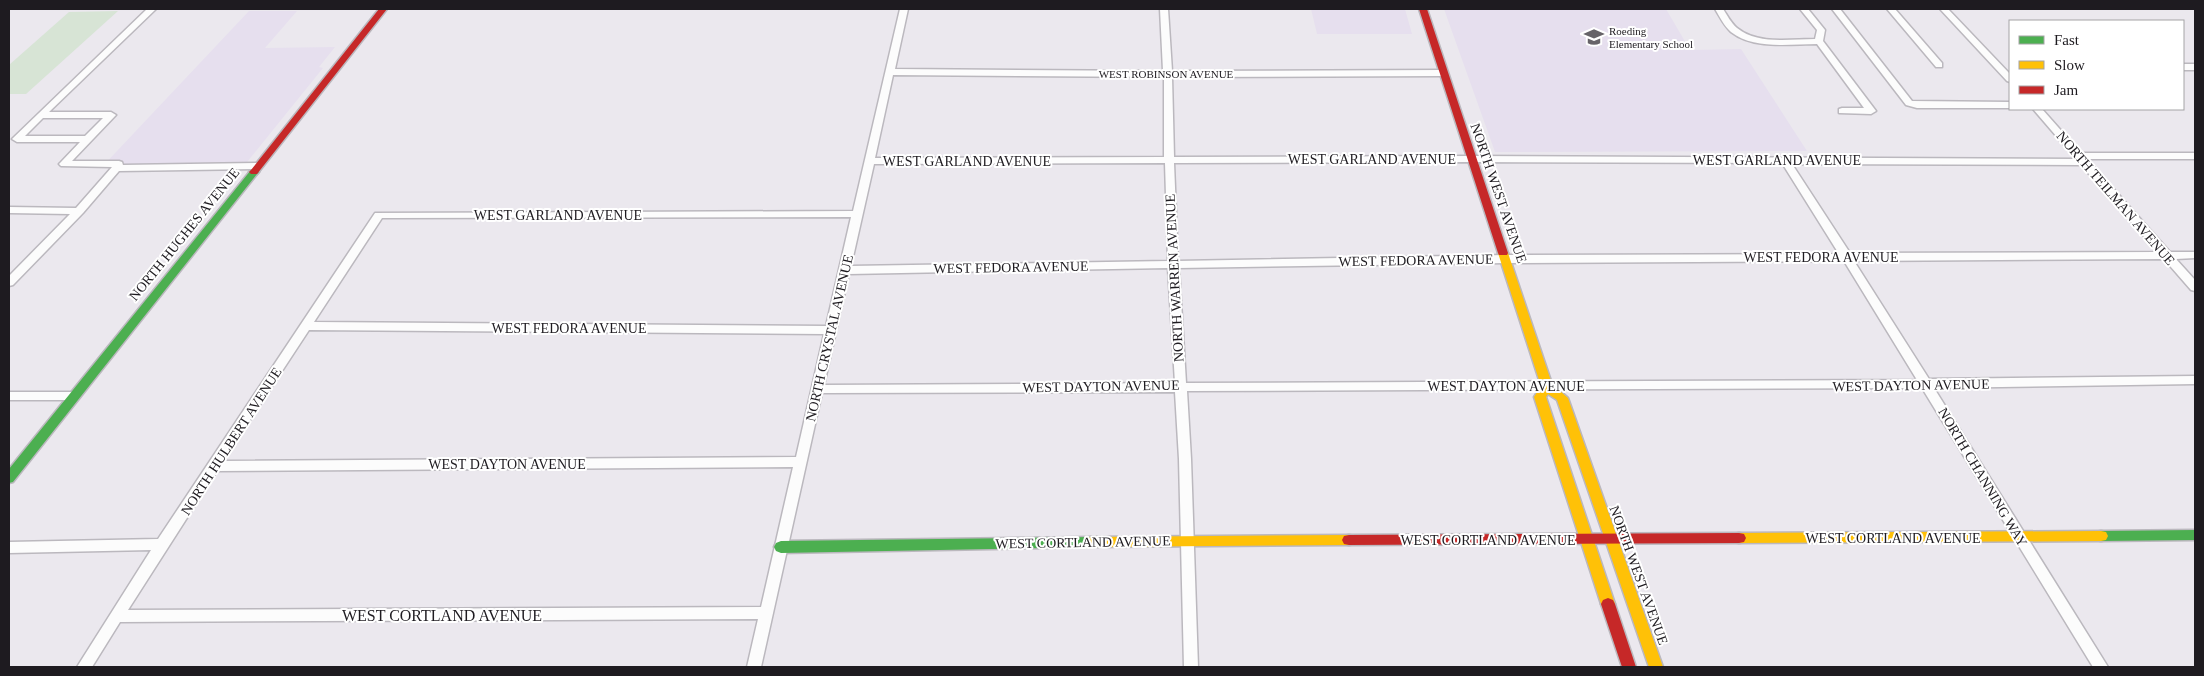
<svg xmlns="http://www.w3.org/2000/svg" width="2204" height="676" viewBox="0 0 2204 676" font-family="Georgia,serif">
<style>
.built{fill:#e6dfee}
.green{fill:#d7e4d5}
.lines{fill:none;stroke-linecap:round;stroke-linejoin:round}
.street-casing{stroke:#bbb8be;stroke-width:3}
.fast-casing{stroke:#bbb8be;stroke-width:3}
.slow-casing{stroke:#bbb8be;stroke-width:3}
.jam-casing{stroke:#bbb8be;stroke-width:3}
.street{fill:#fcfcfc;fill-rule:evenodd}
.fast{fill:#4caf50;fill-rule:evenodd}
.slow{fill:#ffc107;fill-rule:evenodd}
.jam{fill:#c62828;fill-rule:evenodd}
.labels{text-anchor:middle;stroke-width:4;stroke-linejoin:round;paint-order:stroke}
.far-poi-label{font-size:11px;fill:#1e1b20;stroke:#fff;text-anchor:start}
.far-street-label{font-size:11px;fill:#1e1b20;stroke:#fff}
.street-label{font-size:14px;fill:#1e1b20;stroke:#fff}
.near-street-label{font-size:16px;fill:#1e1b20;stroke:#fff}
</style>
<rect width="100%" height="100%" fill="#ebe8ee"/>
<path class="built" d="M1311,9h94l7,25h-95z
M1444,9h222l24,41 51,-1 66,102 -312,1z
M249,11h48l-32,37 70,-1 -16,20 4,1 -80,99 -142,1z"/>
<path class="green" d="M118,11l-92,83h-17v-29l60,-53z"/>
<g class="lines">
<defs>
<path id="street" d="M147,9h9l-107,103h62l5,3 -44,46h47l3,1 1,3 135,-2 5,3 -5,3 -139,2 -36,42 -70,72 -4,1v-10l61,-62 -61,-1v-6l67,1 36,-41 -51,-1 -2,-2 2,-2 19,-20h-63l-5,-3zM43,118h60l-18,18h-60z
M900,9h8l-13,60 268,2 -3,-62h8l4,62 271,-1 4,3 -4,3 -271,1 2,80 298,-1 604,3 -43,-50h9l39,44h114v6h-108l83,93h25v6l-19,1 19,21v11l-4,-1 -27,-31 -310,2 75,118 266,-3v8l-261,4 174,279h-15l-171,-279 -735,3 4,68 7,208h-14l-5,-208 -4,-67 -353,1 -61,274h-14l11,-48 -638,3 -28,45h-15l74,-117 -142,3v-11l149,-3 217,-326 478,-2zM893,75l271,2v80l-289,1zM1472,162l310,1 57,91 -333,1 -328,6 -4,-98zM1165,163l3,98 -317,5 23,-102zM1792,164l289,1 77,87 -308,1zM851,217l-25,109 -512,-4 68,-104zM1844,261l73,119 -731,3 -7,-115 327,-5zM1168,268l7,115 -351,2 25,-111zM309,330l515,4 -28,123 -573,4zM793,467l-32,140 -633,3 89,-139z
M1715,9h8c4,6 8,14 14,19 21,17 53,11 78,11l2,-9 -17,-21h8l17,21 -2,11 53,70 -5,3 -32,-1v-4l3,-1h22l-47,-64c-27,0 -63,6 -86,-12 -7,-6 -11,-15 -16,-23z
M1832,9h8l72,92 98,1v6h-93l-11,-3z
M1887,9h8l47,54v4h-6z
M1940,9h8l62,65v8l-3,-1z
M2183,64h12v6h-12z
M9,392h64l4,1 2,3 -2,3 -4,1h-64z"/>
<path id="fast" d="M254,169l5,3 -2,2 -244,308 -4,1v-14l242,-299z
M2195,530v10l-94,1 -5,-1 -2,-4 2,-4 5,-1z
M1092,537l5,1 2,4 -2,4 -5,1 -311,6 -5,-2 -2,-4 2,-4 5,-2z"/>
<path id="slow" d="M1503,249l5,4 44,131 16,14 95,269h-14l-92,-267 -9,-6 -2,3 69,207 -2,4 -5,2 -5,-2 -2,-4 -67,-207 7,-11 -43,-133z
M2101,531l5,1 2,4 -2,4 -5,1 -362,2 -5,-1 -2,-4 2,-4 5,-1z
M1349,535l5,1 2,4 -2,4 -5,1 -257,2 -5,-1 -2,-4 2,-4 5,-1z"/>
<path id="jam" d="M379,9h8l-130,165h-6l-2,-2 2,-2z
M1419,9h8l81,244 -1,2h-8l-1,-2z
M1739,533l5,1 2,4 -2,4 -5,1 -390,2 -5,-1 -2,-4 2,-4 5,-1z
M1608,598l5,2 2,4 21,63h-14l-21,-63 2,-4z"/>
</defs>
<use href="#street" class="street-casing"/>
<use href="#fast" class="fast-casing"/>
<use href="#slow" class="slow-casing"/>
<use href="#jam" class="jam-casing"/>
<use href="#street" class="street"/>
<use href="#fast" class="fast"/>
<use href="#slow" class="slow"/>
<use href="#jam" class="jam"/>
</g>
<defs>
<symbol id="school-bare" viewBox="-9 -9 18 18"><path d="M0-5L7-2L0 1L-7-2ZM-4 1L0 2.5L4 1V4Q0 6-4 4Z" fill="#666368" stroke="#fff" stroke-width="2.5" paint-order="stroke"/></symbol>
</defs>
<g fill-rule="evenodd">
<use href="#school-bare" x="1580" y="23" width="28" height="28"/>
</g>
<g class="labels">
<g class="far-poi-label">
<text x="1609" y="35">Roeding<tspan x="1609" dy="13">Elementary School</tspan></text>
</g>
<g class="far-street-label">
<text x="1166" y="78">WEST ROBINSON AVENUE</text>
</g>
<g class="street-label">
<text x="1372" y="164">WEST GARLAND AVENUE</text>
<text x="1777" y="165">WEST GARLAND AVENUE</text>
<text x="967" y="166">WEST GARLAND AVENUE</text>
<text transform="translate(1499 193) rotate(71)" y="5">NORTH WEST AVENUE</text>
<text transform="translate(2116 198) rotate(49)" y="5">NORTH TEILMAN AVENUE</text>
<text x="558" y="220">WEST GARLAND AVENUE</text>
<text transform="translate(184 234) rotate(-51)" y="5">NORTH HUGHES AVENUE</text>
<text x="1821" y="262">WEST FEDORA AVENUE</text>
<text transform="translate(1416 260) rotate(-1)" y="5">WEST FEDORA AVENUE</text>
<text transform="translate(1011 267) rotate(-1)" y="5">WEST FEDORA AVENUE</text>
<text transform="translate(1174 278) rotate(-93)" y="5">NORTH WARREN AVENUE</text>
<text x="569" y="333">WEST FEDORA AVENUE</text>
<text transform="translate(829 338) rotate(-77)" y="5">NORTH CRYSTAL AVENUE</text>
<text transform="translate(1911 385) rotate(-1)" y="5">WEST DAYTON AVENUE</text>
<text transform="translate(1101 386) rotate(-1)" y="5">WEST DAYTON AVENUE</text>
<text x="1506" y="391">WEST DAYTON AVENUE</text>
<text transform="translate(231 441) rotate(-57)" y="5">NORTH HULBERT AVENUE</text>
<text x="507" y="469">WEST DAYTON AVENUE</text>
<text transform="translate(1983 477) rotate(59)" y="5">NORTH CHANNING WAY</text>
<text x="1893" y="543">WEST CORTLAND AVENUE</text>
<text x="1488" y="545">WEST CORTLAND AVENUE</text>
<text transform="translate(1083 542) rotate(-1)" y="5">WEST CORTLAND AVENUE</text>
<text transform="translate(1639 575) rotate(70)" y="5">NORTH WEST AVENUE</text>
</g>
<g class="near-street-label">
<text x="442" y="621">WEST CORTLAND AVENUE</text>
</g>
</g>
<rect width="2204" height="676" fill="none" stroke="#1e1b20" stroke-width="20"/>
<rect x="2009" y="20" width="175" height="90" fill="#ffffff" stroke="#a5a4a6"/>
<rect x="2019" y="36" width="25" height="8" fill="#4caf50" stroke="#a5a4a6"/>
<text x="2054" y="45" font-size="15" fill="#1e1b20">Fast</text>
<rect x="2019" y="61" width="25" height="8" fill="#ffc107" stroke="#a5a4a6"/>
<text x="2054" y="70" font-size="15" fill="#1e1b20">Slow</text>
<rect x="2019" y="86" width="25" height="8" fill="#c62828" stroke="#a5a4a6"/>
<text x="2054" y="95" font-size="15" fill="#1e1b20">Jam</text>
</svg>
